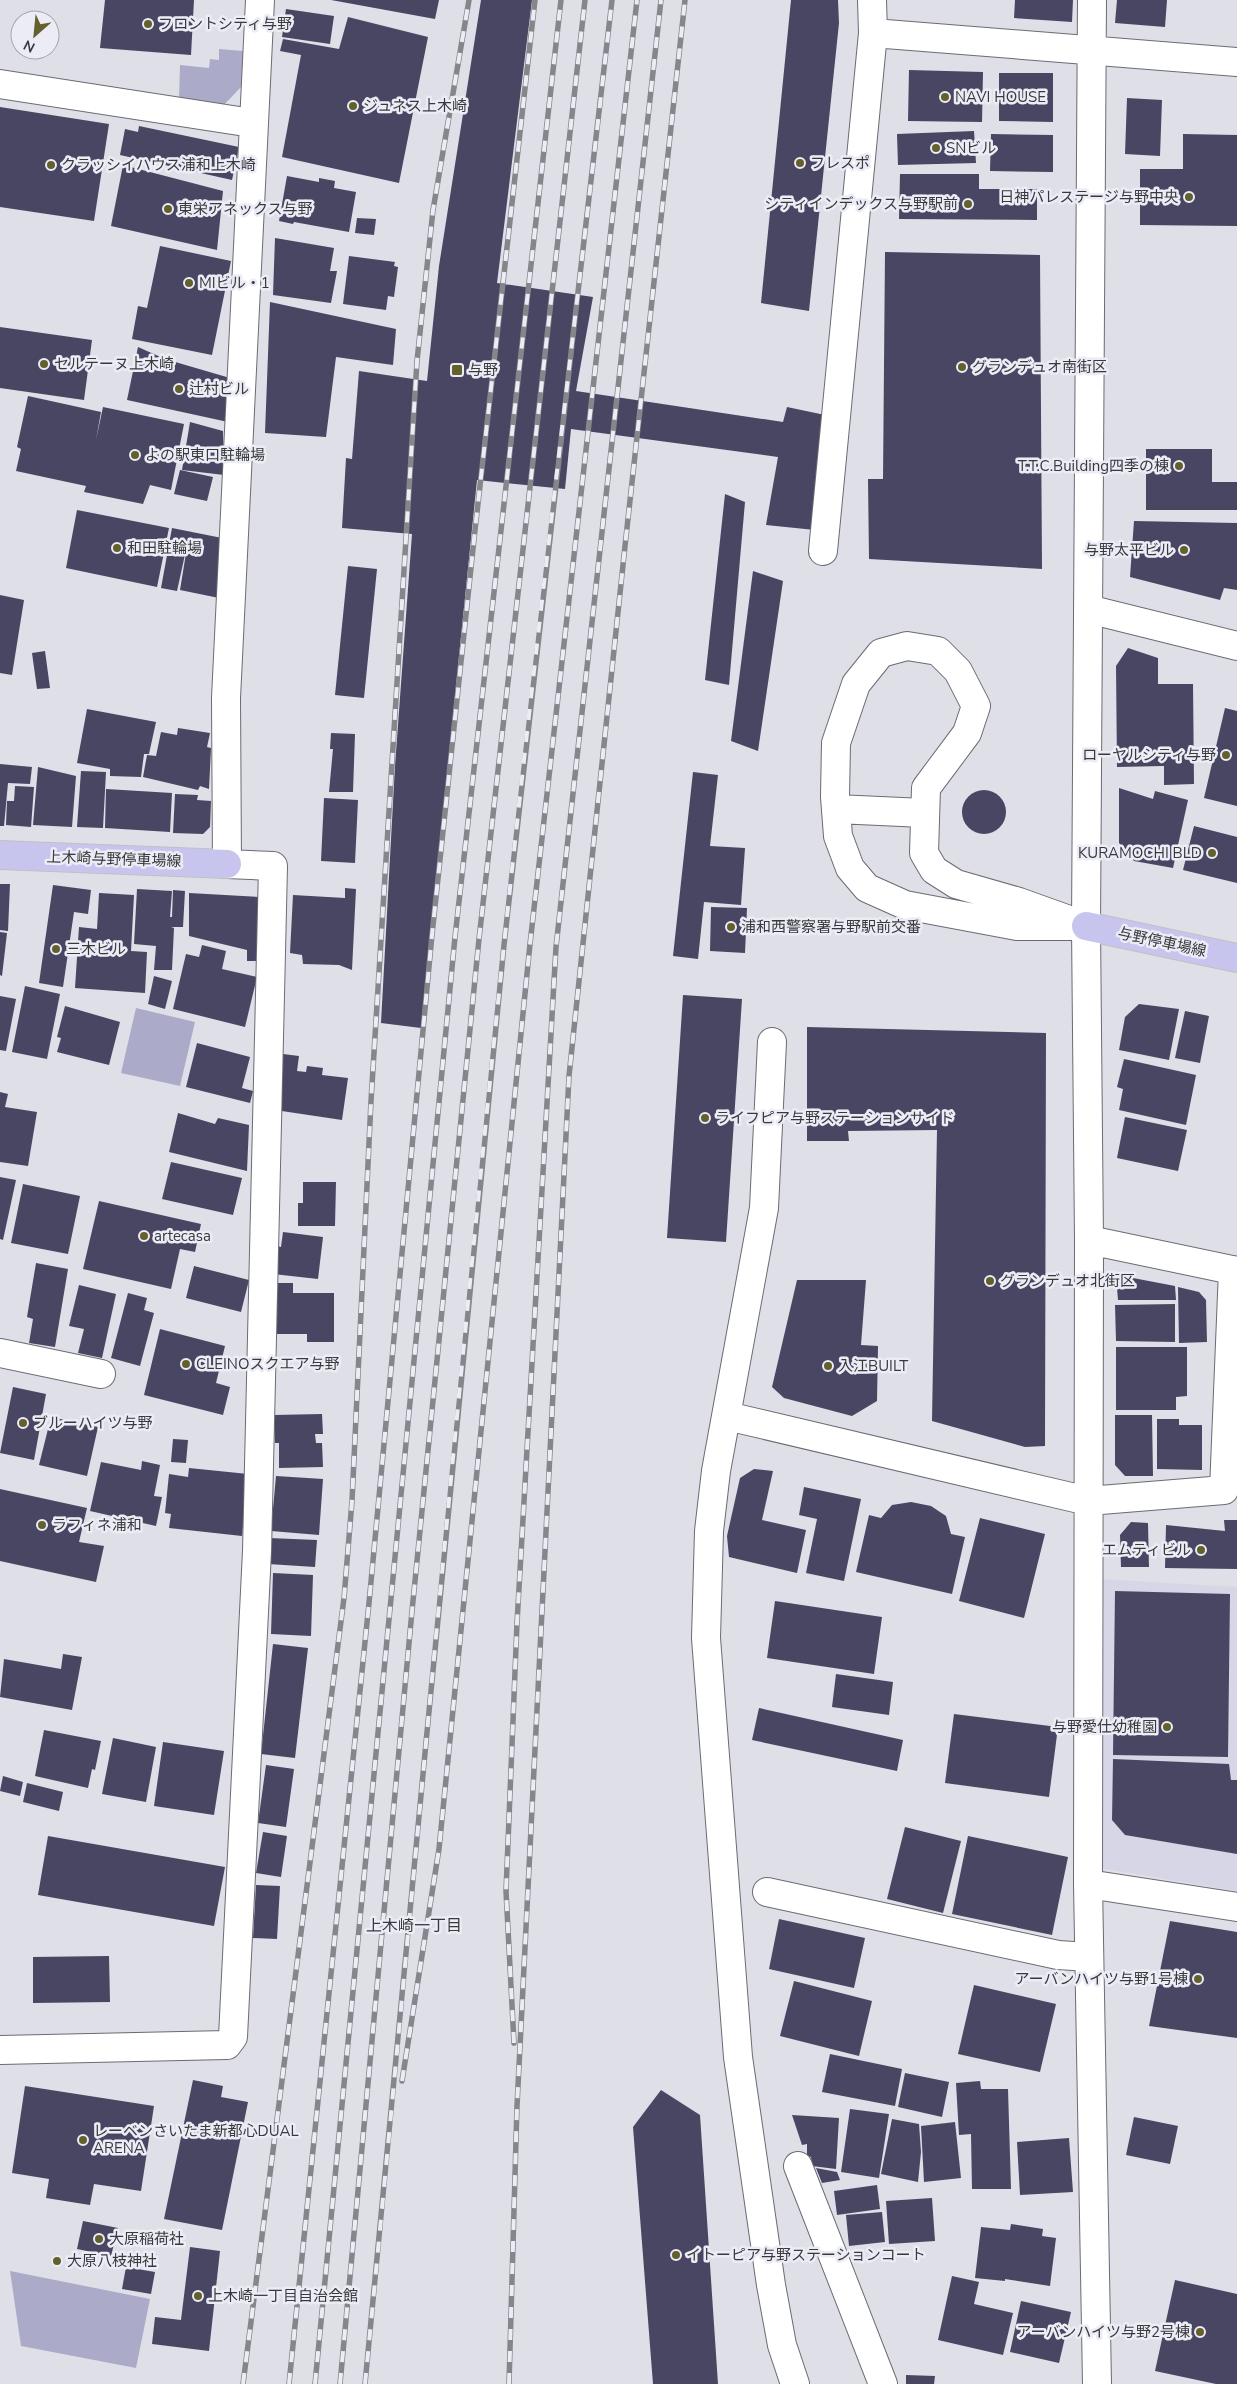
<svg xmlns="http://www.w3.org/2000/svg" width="1237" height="2384" viewBox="0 0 1237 2384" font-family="'Nunito Sans','Noto Sans JP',sans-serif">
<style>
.built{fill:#d6d6e7}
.green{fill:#ababc9}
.building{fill:#484663}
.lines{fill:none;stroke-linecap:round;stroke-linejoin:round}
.minor-casing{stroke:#6b6b73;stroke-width:30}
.major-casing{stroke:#c0c0c1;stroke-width:30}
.minor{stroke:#fff;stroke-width:28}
.major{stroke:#c7c5ee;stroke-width:28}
.rail-casing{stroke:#85858a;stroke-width:5.5}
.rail{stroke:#ececf6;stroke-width:4;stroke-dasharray:11;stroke-linecap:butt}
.poi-dot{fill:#62602c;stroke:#ececf6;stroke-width:2}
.labels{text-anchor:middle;stroke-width:5;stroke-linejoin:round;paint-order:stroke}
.poi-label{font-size:15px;fill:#39393c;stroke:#ececf6;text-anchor:start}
.street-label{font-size:15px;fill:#39393c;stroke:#ececf6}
.neighbourhood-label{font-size:16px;fill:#39393c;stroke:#ececf6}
</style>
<rect width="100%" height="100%" fill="#dfdfe8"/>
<path class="built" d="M1099,1579l138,8v304l-143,-24z"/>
<path class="green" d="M219,49l24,2 -2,36 -21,22 -41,-9 1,-35 29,3 1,-9 9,1z
M136,1008l59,14 -15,64 -59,-13z
M10,2271l140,28 -14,69 -115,-22z"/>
<path class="building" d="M105,0h89l-3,55 -91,-7z
M331,0h108l-4,19z
M481,0h51l-35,283 96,14 -17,94 207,31 4,-15 38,8 -10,115 -49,-5 12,-68 -207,-28 -6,60 -88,-9 -56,548 -40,-5 14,-257 17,-232 -70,-6 4,-70 6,1 7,-88 68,10 12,-115z
M791,0h47l1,23 -30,288 -48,-8z
M1015,0h58l-1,22 -58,-4z
M1117,0h50l-2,27 -50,-4z
M286,9l48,7 -4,28 -48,-7z
M348,17l80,20 -29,146 -117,-26 19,-102 -21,-4 3,-12 56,10z
M909,70l74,2 -1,50 -74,-1z
M999,73h54v49l-54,-1z
M1127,98l35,2 -2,56 -35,-2z
M0,107l109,17 -15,97 -94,-14z
M139,126l100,21 -7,33 -112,-25 5,-26 13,3z
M974,131l2,32 -78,2 -1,-31z
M991,134l62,1v37l-63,-1z
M1183,134l54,1v91l-97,-1v-56h43z
M123,165l100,26 -6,59 -106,-24z
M900,174h79v15h58v31l-138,-1z
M287,176l32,6v-4l16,3 -1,7 22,4 -7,40 -55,-10 -1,2 -14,-3z
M357,218l19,1 -2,16 -19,-2z
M275,238l59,10 -4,23h7l-6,32 -58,-8z
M160,246l71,15 -19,94 -80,-16 6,-33 9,2z
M885,252l155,3 2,314 -173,-10 -1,-80h15z
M349,256l46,6 -1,4 4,1 -4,30 -6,-1 -2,14 -43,-6z
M270,302l126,27 -3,36 -57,-8 -10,80 -61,-4z
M0,327l92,13 -8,60 -84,-12z
M138,347l27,12 65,19 -2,44 -101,-22z
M28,396l73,16 -5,28 7,-33 81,17 -13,66 -21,-5 -7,19 -59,-12 2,-6 -70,-15 5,-22 -4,-2z
M190,422l33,9 1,44 -42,-5z
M1146,449h66v33h25v28h-91z
M180,470l33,7 -6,24 -33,-7z
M725,494l20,8 -16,183 -24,-5z
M77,510l92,18 -12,59 -91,-19z
M1134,521l103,2v67l-13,-2 -4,12 -90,-23z
M172,528l50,10 -3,60 -39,-8 8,-49 -11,50 -16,-3z
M348,566l29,3 -13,129 -29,-3z
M753,571l30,10 -25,170 -27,-10z
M0,595l24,5 -12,75 -12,-2z
M1128,648l30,10v26h35l1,100 -30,1v-19l-47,1 -1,-101z
M45,651l5,37 -13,1 -5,-36z
M1225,708l12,3v95l-33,-8z
M87,709l69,13 -7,32h-5l-3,23 -31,-1v-7l-33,-6z
M178,728l32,5 -3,14 4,1 -2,41 -9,-3 -2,4 -55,-13 4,-22 9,1 5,-24 16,3z
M331,733l24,1 -2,58h-24l4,-43h-3z
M0,764l32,3 -2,17 -22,-1 -4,43h-4z
M38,767l38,9 -4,51 -39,-2z
M81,771l25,1 -3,56 -26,-1z
M693,772l25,3 -8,71 35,2 -4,57 -37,-3 -6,57 -25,-3z
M15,786l19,1 -3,40 -25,-2 1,-24h7z
M1119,788l34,11 2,-8 33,9 -15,68 -39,-7 -15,-18z
M106,789l66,4 -2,39 -65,-4z
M962 812a22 22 0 1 1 44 0a22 22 0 1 1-44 0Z
M175,794l23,1 -1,5 14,1 -1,26 -7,7 -30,-1z
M324,798l34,2 -3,63 -34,-2z
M1194,826l43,11v46l-54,-13z
M0,884h10l-2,47 -8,-1z
M53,885l38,5 -3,24 -14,-2 -11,75 -24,-4z
M345,888l11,1 -4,81 -13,-5 -36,-1 -1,-9 -12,-2 3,-58 52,3z
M137,889l35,2 -2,26h2l1,-27 12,1 -2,36h-12l3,1 -2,42h-18l2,-24 -22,-2z
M99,893l35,2 -3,56 16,1 -2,41 -70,-5 4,-61 18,2z
M189,893l71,4 -3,64h-10v-11l-58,-14z
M711,907l36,1 -2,45 -35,-2z
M0,932l7,1 -5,43 -2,-1z
M202,945l24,6 -4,18 35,8 -12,50 -72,-18 13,-55 13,3z
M154,976l18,5 -7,28 -17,-5z
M25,986l35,8 -13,65 -35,-7z
M683,995l59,4 -16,243 -59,-4z
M0,996l16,3 -10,52 -6,-1z
M1139,1004l40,5 -10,51 -50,-10 6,-33z
M65,1006l55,16 -11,43 -52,-13 4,-14 -4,-1z
M1185,1011l24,5 -9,47 -25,-5z
M807,1027l239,6 -1,413 -20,1 -93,-26 5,-291 -89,1 1,10h-42z
M197,1043l53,14 -8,31 11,3 -3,12 -64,-16z
M283,1054l16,2 -2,15 9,1 1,-6 16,2 -1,7 26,3 -6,42 -67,-10z
M1124,1059l72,16 -10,50 -67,-15 4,-21 -6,-2z
M0,1092l8,2 -3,13 32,5 -9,54 -28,-4z
M178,1113l37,11 3,-6 31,7 -2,46 -78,-19z
M1125,1117l62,13 -9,41 -61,-13z
M171,1162l71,16 -9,37 -71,-16z
M0,1177l16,3 -13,60 -3,-1z
M303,1182h33l-1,44h-37v-23h5z
M23,1184l57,12 -12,58 -57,-11z
M99,1201l102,23 -6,28 -15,-3 -9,40 -88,-20z
M283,1232l40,5 -5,42 -45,-5 4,-28 4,1z
M36,1263l32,6 -13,78 -26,-4 4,-24 -6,-2z
M194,1266l55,14 -8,32 -55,-14z
M1133,1278l42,8 1,14h-58l-1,-12z
M797,1280h69l-5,65 17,1 -1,55 -25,15 -68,-18 -12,-11z
M272,1283h21v10h41v49h-27v-8h-35z
M79,1285l37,9 -14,64 -24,-5 6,-24 -15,-3z
M1178,1287l21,5 7,8 1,42 -28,1z
M128,1293l19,5 -3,12 10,3 -14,53 -29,-8z
M1175,1304v38l-59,-1 -1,-36z
M160,1329l65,17 -9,37 14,4 -7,28 -79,-20z
M1116,1347h71v49l-11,1v13h-60z
M13,1387l33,7 -12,66 -34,-7z
M322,1414l1,20h-8l1,9h6l1,24 -44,1v-25h-4l-1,-28z
M1115,1415h37l1,61h-28l-10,-11z
M51,1417l47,10 -11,49 -48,-11z
M1157,1419h22v6h23v45l-45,-1z
M173,1439l15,1 -2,23 -15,-1z
M142,1461l18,4 -6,31 8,1 -6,29 -66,-15 11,-49 40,8z
M189,1468l59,6 -6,62 -73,-8 2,-14 -6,-1 4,-39 19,3z
M754,1469l19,2 -11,49 44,10 -9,43 -68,-16 -2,-21 13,-58z
M276,1476l47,3 -4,56 -48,-4z
M804,1487l57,12 -17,82 -38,-8 11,-54 -18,-4z
M0,1489l87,19 -8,34 25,4 -8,36 -96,-21z
M911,1502l20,4 15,10 5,18 14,3 -13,57 -96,-22 13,-57 12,3 11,-13z
M980,1518l65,16 -21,84 -65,-17z
M1224,1520h13v49l-72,-1 1,-43 59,6z
M1131,1522l17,1 1,44h-28l-1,-32z
M269,1538l48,2 -2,27 -47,-3z
M273,1573l40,2 -2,61 -40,-2z
M1115,1591l115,3 -2,163 -115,-2z
M775,1601l107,16 -8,57 -107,-16z
M273,1644l35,4 -13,110 -34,-4z
M63,1654l19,3 -10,53 -72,-13 4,-38 57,10z
M836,1674l57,8 -4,33 -57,-8z
M759,1708l144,32 -6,31 -145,-31z
M954,1714l104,13 -9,70 -104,-14z
M44,1730l57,11 -6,29 -3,-1 -4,19 -53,-12z
M113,1738l43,9 -10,55 -44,-8z
M163,1742l61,9 -10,64 -60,-9z
M1113,1759l116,5 2,16h6v74l-112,-19 -13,-15z
M266,1765l28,4 -8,58 -28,-4z
M3,1776l20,6 -3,14 -20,-5z
M27,1783l36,9 -4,19 -36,-9z
M905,1827l56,14 -18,72 -56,-14z
M263,1832l24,4 -6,41 -25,-4z
M48,1836l177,31 -11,59 -176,-31z
M968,1836l100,21 -16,78 -100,-21z
M256,1885l24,1 -3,53 -24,-1z
M779,1919l86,19 -11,50 -85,-19z
M1170,1921l67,11v106l-88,-12z
M109,1956l1,46 -77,1v-46z
M794,1981l78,20 -13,55 -79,-20z
M974,1985l82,19 -16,68 -82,-18z
M830,2054l72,15 -7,37 -73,-14z
M905,2073l44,9 -7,35 -44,-10z
M193,2080l30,6 -2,11 27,5 -26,128 -58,-11z
M980,2081l1,8h27l3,100h-39l-1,-55 -12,1 -3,-52z
M25,2086l129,20 -13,85 -47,-7 -4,21 -44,-7 3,-19 -37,-6z
M661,2090l39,25 18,269h-65l-20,-257z
M850,2109l39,5 -10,64 -38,-6z
M792,2115l47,3 -3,51 -24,-3 -1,-9 -4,-1v-12l-5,1z
M1134,2117l44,9 -8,38 -44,-9z
M892,2119l27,5 2,28 -3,30 -37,-8z
M955,2122l6,56 -37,4 -3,-56z
M1069,2138l4,54 -53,3 -3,-53z
M816,2168l21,4 3,8 -18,3z
M877,2185l3,24 -43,6 -3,-24z
M932,2198l3,43 -46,3 -3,-43z
M882,2212l3,30 -36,4 -3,-31z
M83,2221l35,7 -7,28 -34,-7z
M1011,2224l32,5 -1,7 14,2 -6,48 -45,-7v2l-30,-3 6,-51 29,3z
M190,2247l30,4 -11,100 -57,-7 3,-27 26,3z
M126,2267l29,5 -4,22 -29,-5z
M952,2276l27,6 -5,22 39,9 -10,42 -65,-15z
M1175,2280l62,14v90h-21l-61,-13z
M1021,2301l50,11 -12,51 -49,-11z
M906,2375l29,1 -1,8h-28z"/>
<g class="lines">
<defs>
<path id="minor" d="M872,0l1,33 364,29
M1092,0l-6,926 3,314 -1,644 9,500
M0,84l252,39
M823,551l50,-518
M1088,609l149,37
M907,646l31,5 20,20 18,35 -9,27 -41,55 -2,65 10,17 22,14 63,18 67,24h-69l-112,-21 -38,-17 -17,-20 -12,-32 -3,-39 1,-54 20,-59 25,-31z
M836,809l88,4
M772,1042l-8,166 -48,263 -7,60 -3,107 32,419 33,228 11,60 13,39
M1089,1240l148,31
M0,1353l101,21
M727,1416l361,85 136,-11 9,-220
M1088,1884l149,23
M767,1892l291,63 31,2
M0,2050l227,-5 6,-8 24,-486 16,-685 -46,-2 -1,-166 34,-698
M798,2166l85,218"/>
<path id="major" d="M0,855l227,9
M1086,926l151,32"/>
</defs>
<use href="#minor" class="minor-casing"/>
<use href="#major" class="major-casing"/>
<use href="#minor" class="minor"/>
<use href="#major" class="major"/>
<defs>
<path id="rail" d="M514,2043l-8,-152 11,-268 39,-676 105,-947
M402,2081l37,-232 91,-905 107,-944
M243,2384l101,-786 8,-97 19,-400 46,-740 16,-151 36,-210
M289,2384l80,-781 63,-668 43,-405 60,-530
M315,2384l140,-1447 106,-937
M340,2384l72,-773 67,-672 106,-939
M365,2384c47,-480 89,-959 139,-1439 33,-315 72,-630 108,-945
M509,2384l8,-278 52,-1030 56,-530 60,-546"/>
</defs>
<use href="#rail" class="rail-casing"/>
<use href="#rail" class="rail"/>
</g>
<g class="poi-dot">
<circle cx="148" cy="24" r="5"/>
<circle cx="945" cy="97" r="5"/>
<circle cx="353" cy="106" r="5"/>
<circle cx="936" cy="148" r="5"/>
<circle cx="800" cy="163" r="5"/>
<circle cx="51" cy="165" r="5"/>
<circle cx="1189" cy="197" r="5"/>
<circle cx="968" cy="204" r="5"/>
<circle cx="168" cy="209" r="5"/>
<circle cx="189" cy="283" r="5"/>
<circle cx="44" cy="364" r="5"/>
<circle cx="962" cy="367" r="5"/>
<rect x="451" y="364" width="12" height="12" rx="2.5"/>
<circle cx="179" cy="389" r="5"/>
<circle cx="135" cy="455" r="5"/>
<circle cx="1179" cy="466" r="5"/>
<circle cx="117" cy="548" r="5"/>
<circle cx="1184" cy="550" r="5"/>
<circle cx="1226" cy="755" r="5"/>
<circle cx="1212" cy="853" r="5"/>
<circle cx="731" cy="927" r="5"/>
<circle cx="56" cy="949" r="5"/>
<circle cx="705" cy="1118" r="5"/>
<circle cx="144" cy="1236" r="5"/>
<circle cx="990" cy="1281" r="5"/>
<circle cx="186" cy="1364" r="5"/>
<circle cx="828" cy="1366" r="5"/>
<circle cx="23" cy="1423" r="5"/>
<circle cx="42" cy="1525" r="5"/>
<circle cx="1201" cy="1550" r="5"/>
<circle cx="1167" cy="1727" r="5"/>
<circle cx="1198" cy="1979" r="5"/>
<circle cx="83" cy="2140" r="5"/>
<circle cx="99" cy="2239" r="5"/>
<circle cx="676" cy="2255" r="5"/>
<circle cx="57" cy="2261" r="5"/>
<circle cx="198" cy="2296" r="5"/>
<circle cx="1200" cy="2332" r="5"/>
</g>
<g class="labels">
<g class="poi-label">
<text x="158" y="29">フロントシティ与野</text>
<text x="955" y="102">NAVI HOUSE</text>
<text x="363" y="111">ジュネス上木崎</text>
<text x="946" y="153">SNビル</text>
<text x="810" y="168">フレスポ</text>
<text x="61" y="170">クラッシイハウス浦和上木崎</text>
<text x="1179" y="202" text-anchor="end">日神パレステージ与野中央</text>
<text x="958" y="209" text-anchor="end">シティインデックス与野駅前</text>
<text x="178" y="214">東栄アネックス与野</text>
<text x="199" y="288">MIビル・1</text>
<text x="54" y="369">セルテーヌ上木崎</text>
<text x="972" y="372">グランデュオ南街区</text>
<text x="468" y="375">与野</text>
<text x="189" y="394">辻村ビル</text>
<text x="145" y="460">よの駅東口駐輪場</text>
<text x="1169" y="471" text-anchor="end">T.T.C.Building四季の棟</text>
<text x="127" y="553">和田駐輪場</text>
<text x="1174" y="555" text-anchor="end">与野太平ビル</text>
<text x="1216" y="760" text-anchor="end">ローヤルシティ与野</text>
<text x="1202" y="858" text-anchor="end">KURAMOCHI BLD</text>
<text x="741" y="932">浦和西警察署与野駅前交番</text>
<text x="66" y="954">三木ビル</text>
<text x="715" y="1123">ライフピア与野ステーションサイド</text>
<text x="154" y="1241">artecasa</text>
<text x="1000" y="1286">グランデュオ北街区</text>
<text x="196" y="1369">CLEINOスクエア与野</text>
<text x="838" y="1371">入江BUILT</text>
<text x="33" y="1428">ブルーハイツ与野</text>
<text x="52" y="1530">ラフィネ浦和</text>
<text x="1191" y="1555" text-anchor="end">エムティビル</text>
<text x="1157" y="1732" text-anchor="end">与野愛仕幼稚園</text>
<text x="1188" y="1984" text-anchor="end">アーバンハイツ与野1号棟</text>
<text x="93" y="2136">レーベンさいたま新都心DUAL<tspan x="93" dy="17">ARENA</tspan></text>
<text x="109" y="2244">大原稲荷社</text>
<text x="686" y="2260">イトーピア与野ステーションコート</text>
<text x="67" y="2266">大原八枝神社</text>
<text x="208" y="2301">上木崎一丁目自治会館</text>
<text x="1190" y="2337" text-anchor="end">アーバンハイツ与野2号棟</text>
</g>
<g class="street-label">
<text transform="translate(114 859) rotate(2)" y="5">上木崎与野停車場線</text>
<text transform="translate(1162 942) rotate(12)" y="5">与野停車場線</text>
</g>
<g class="neighbourhood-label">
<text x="414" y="1931">上木崎一丁目</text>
</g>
</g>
<g transform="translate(35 35) rotate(207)"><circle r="24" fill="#ececf6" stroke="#a4a4ac"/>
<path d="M0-4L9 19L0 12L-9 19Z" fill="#62602c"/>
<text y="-8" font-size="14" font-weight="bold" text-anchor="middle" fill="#39393c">N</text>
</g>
</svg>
